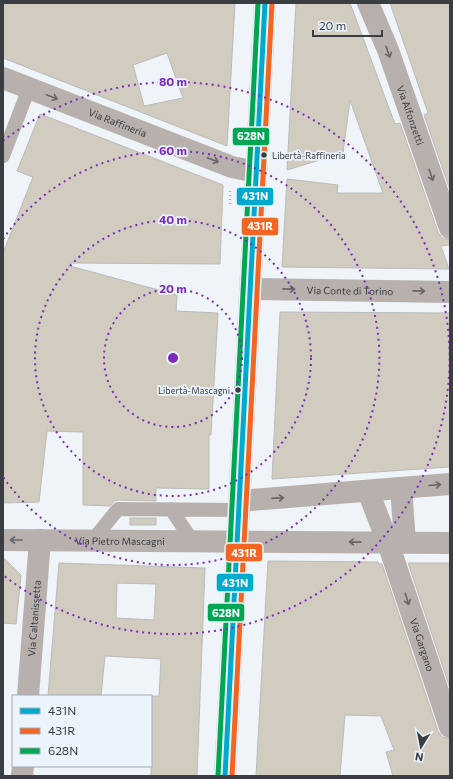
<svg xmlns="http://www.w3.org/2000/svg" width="453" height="779" viewBox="0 0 453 779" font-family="Commissioner,sans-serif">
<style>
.building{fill:#d1cbc0;stroke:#babbbb;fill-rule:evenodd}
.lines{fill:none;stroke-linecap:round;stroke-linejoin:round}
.path{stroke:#b4afad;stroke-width:2.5;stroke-dasharray:1 3;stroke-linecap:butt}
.service{stroke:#b7b0ad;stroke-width:14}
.minor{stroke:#b7b0ad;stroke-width:22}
.primary{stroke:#b8b3b1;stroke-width:22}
.bus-1-casing{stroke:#ebf4fc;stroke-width:8}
.bus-2-casing{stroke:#ebf4fc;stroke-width:8}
.bus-3-casing{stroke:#ebf4fc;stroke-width:8}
.bus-1{stroke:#00a9ce;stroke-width:5}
.bus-2{stroke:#f26522;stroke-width:5}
.bus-3{stroke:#00a651;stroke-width:5}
.oneway{stroke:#666567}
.ring{fill:none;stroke:#7b2cbf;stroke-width:2;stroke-dasharray:2 4}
.bus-dot{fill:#3a3d41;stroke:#ebf4fc;stroke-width:1.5}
.labels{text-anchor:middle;stroke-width:3.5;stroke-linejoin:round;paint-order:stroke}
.bus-label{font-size:9px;fill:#3a3d41;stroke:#ebf4fc;text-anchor:start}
.street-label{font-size:10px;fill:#3a3d41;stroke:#ebf4fc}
.centre{fill:#7b2cbf;stroke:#ebf4fc;stroke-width:2}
.ring-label{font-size:12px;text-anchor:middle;font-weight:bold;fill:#7b2cbf;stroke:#ebf4fc;stroke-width:3.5;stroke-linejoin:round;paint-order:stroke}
.line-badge{stroke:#ebf4fc;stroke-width:1.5}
.badge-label{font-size:11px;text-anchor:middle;font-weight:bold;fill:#fff}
</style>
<rect width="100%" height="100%" fill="#eff4f8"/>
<path class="building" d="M3,3h232l-8,143 -224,-88zM167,53l16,45 -39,8 -11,-41z
M296,3h54l45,121 5,-1 38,109 4,6 8,2v5l-9,1 8,23 -167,-2 5,-88 51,6 -1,8h46l-33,-93 -7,53 -56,17z
M390,3h60v187l-26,-75 4,-2z
M40,114l183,71 -3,79 -149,-1 -1,3 107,29 -1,16 42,2 -7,122h-2v54l-53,-1v13l-38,-1 -4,1 -4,5 -27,-1v-73l-36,-1 -8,71 -36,1v-250l30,-76 -16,-6z
M280,312l170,1v154l-178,12z
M130,518h26v7h-26z
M3,557l18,18 -5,49 -13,-1z
M268,561l110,1 1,2h3l56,167 4,6 8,2v37h-57l-7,-24 8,-2 -13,-34 -36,-1 -5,61h-84z
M59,563l146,5 -8,208h-46v-80h8l2,-37 -56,-3 -4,40h-53zM117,583l39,1 -2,36 -38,-2z
M408,563h42v125z"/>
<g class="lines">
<path class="path" d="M230,204v-15"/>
<path class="service" d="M3,156l26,-68
M171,509l22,33
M93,540l25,-31 121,1"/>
<g class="minor">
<path id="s1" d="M368,3l20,47 62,178"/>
<path id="s2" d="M3,78l229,89 24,5"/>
<path id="s3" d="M250,289l200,3"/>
<path d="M401,488l4,54"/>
<path id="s4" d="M368,491l20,52 62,184"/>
<path d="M239,501l211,-17"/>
<path id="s5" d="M3,540l447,3"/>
<path id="s6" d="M28,696l12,-156"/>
<path d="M22,776l1,-10"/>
</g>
<path class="primary" d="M225,776l40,-773"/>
<defs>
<path id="bus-1" d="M225,776l40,-773"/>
<path id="bus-2" d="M232,776l40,-773"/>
<path id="bus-3" d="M218,776l40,-773"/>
</defs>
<use href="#bus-1" class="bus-1-casing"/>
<use href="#bus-2" class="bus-2-casing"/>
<use href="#bus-3" class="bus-3-casing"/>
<use href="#bus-1" class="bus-1"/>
<use href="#bus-2" class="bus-2"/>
<use href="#bus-3" class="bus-3"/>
</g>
<defs><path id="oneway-shaft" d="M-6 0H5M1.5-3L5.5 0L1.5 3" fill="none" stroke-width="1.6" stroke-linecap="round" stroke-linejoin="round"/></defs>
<g class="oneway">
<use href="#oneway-shaft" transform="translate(388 52) rotate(70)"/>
<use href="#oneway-shaft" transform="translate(52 97) rotate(21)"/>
<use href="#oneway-shaft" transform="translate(213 160) rotate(21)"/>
<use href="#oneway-shaft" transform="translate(431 175) rotate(71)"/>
<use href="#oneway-shaft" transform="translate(289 289) rotate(1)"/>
<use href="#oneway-shaft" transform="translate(419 291) rotate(1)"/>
<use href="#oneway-shaft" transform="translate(435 485) rotate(-5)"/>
<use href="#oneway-shaft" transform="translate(278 498) rotate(-4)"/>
<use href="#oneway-shaft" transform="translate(16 540) rotate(180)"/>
<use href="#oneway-shaft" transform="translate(355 542) rotate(-179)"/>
<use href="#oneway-shaft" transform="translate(407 599) rotate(72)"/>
</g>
<g class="ring">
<circle cx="173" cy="358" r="69"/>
<circle cx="173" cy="358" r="138"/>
<path d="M3 239A207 207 0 1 1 3 477"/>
<path d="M3 141A276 276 0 1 1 3 575"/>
</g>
<g class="bus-dot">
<circle cx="264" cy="155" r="3.5"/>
<circle cx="238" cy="390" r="3.5"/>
</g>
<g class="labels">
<g class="bus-label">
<text x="272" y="159">Libertà-Raffineria</text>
<text x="230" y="394" text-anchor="end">Libertà-Mascagni</text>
</g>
<g class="street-label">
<text dy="4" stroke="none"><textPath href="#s1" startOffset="120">Via Alfonzetti</textPath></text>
<text dy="4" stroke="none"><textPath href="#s2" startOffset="123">Via Raffineria</textPath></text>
<text dy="4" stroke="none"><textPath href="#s3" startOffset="100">Via Conte di Torino</textPath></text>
<text dy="4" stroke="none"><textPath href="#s5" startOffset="117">Via Pietro Mascagni</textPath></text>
<text dy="4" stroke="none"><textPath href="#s6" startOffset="78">Via Caltanissetta</textPath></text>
<text dy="4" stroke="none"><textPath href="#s4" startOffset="163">Via Gargano</textPath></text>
</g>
</g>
<circle cx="173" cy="358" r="6" class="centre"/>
<g class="ring-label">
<text x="173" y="86">80 m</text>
<text x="173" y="155">60 m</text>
<text x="173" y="224">40 m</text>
<text x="173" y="293">20 m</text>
</g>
<g class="line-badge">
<rect x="232" y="127" width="38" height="19" rx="4" fill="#00a651"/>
<rect x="236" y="187" width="38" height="19" rx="4" fill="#00a9ce"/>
<rect x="241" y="217" width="38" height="19" rx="4" fill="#f26522"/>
<rect x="225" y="543" width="38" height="19" rx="4" fill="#f26522"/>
<rect x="216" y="573" width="38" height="19" rx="4" fill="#00a9ce"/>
<rect x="207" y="603" width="38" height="19" rx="4" fill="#00a651"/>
</g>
<g class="badge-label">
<text x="251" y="140">628N</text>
<text x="255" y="200">431N</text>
<text x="260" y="230">431R</text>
<text x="244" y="557">431R</text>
<text x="235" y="587">431N</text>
<text x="226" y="617">628N</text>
</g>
<rect width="453" height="779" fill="none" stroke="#3a3d41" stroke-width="8"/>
<rect x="12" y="695" width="140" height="72" fill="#ebf4fc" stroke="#a4abb1"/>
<rect x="20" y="708" width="20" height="6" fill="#00a9ce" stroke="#a4abb1"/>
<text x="48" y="715" font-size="12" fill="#3a3d41">431N</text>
<rect x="20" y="728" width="20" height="6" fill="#f26522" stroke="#a4abb1"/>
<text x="48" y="735" font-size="12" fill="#3a3d41">431R</text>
<rect x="20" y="748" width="20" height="6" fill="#00a651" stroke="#a4abb1"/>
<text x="48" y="755" font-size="12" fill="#3a3d41">628N</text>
<g transform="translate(421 747) rotate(190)" stroke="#ebf4fc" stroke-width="3" paint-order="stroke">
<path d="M0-3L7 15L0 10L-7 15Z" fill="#3a3d41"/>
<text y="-6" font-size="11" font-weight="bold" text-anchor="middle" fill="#3a3d41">N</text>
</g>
<path d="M313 30v6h69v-6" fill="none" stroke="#3a3d41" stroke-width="2"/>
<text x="319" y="30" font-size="12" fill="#3a3d41" stroke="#ebf4fc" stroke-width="3" paint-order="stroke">20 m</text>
</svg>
